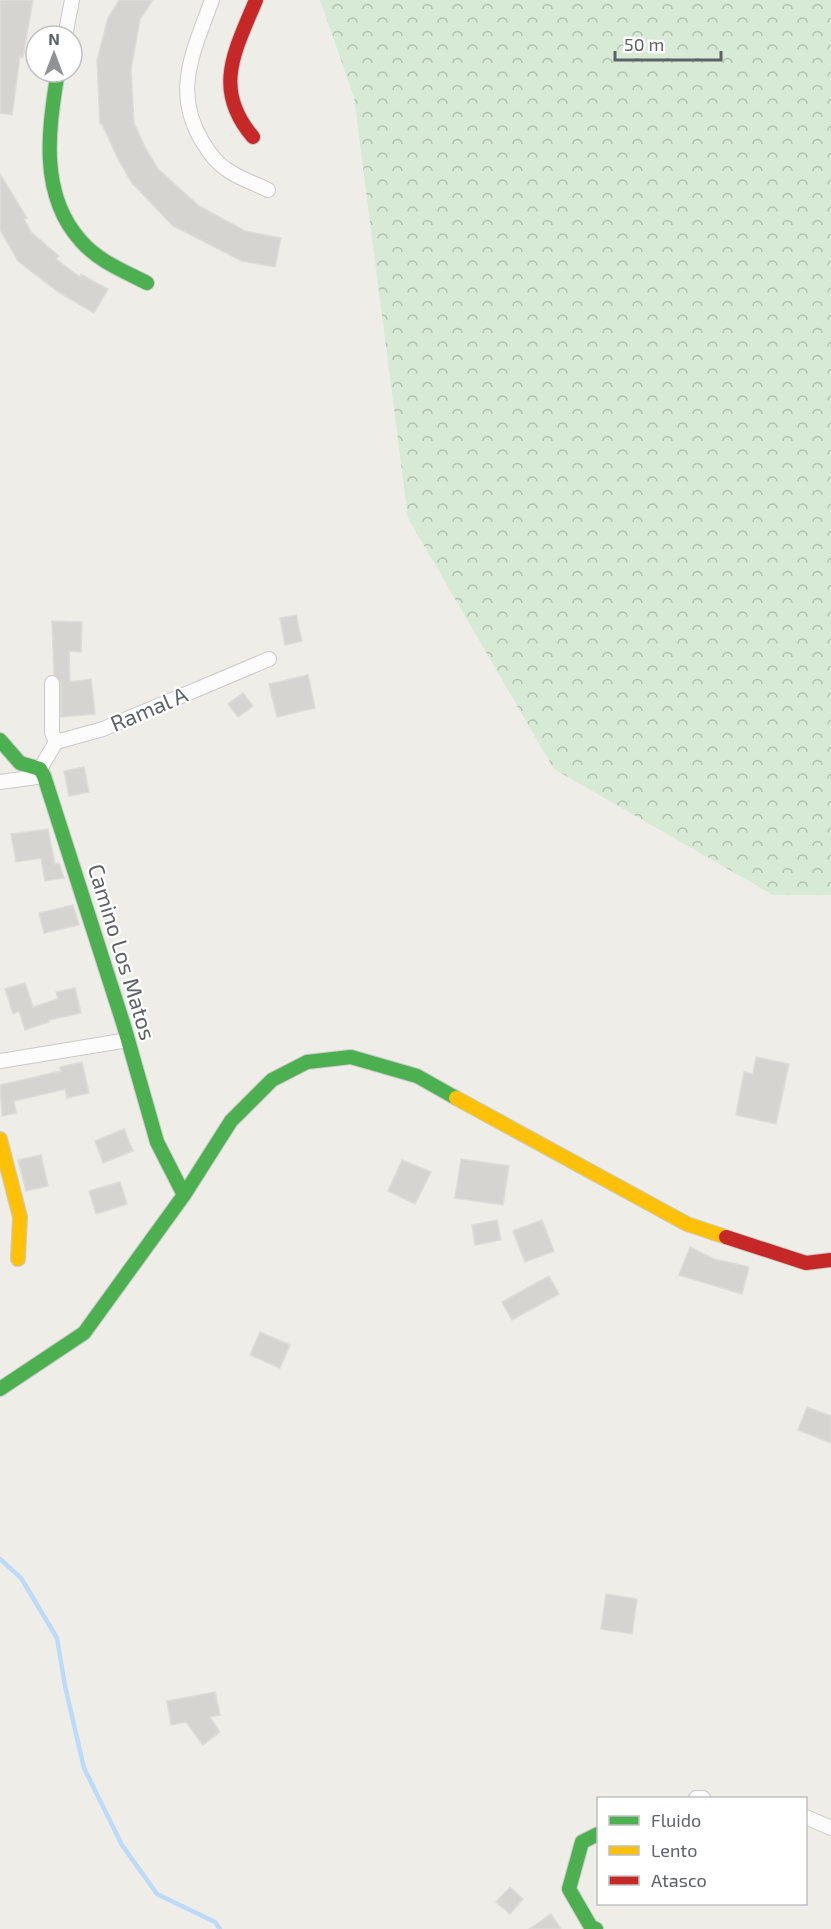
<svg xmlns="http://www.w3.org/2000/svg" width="831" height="1929" viewBox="0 0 831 1929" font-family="'Exo 2',sans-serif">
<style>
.forest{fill:url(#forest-crowns)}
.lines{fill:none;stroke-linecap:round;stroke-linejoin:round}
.stream{stroke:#bddbf8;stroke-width:4.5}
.building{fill:#d5d4d1;stroke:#dddcd8;stroke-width:1.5}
.street-casing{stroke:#cac9c9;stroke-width:16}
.fast-casing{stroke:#cacbca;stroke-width:16}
.slow-casing{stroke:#cacbca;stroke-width:16}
.jam-casing{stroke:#cacbca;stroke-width:16}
.street{stroke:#fcfcfc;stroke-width:14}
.fast{stroke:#4caf50;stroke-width:14}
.slow{stroke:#ffc107;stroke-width:14}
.jam{stroke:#c62828;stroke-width:14}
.labels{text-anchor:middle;stroke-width:4.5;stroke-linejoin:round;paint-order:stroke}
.street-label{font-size:22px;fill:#5e6167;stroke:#fff}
</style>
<defs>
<pattern id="forest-crowns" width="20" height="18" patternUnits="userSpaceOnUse" patternTransform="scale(1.5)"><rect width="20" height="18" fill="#d6ead5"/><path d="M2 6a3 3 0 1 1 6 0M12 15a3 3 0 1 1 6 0" fill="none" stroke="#b1c1b1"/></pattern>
</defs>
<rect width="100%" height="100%" fill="#eeede8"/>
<path class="forest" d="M320,0h511v895h-58l-219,-126 -146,-251 -54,-421z"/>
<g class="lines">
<path class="stream" d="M0,1559l21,19 36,60 8,48 19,82 38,77 35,49 58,28 5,7"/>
</g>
<path class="building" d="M0,0h33l-10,57 -3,-1 -8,59 -12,-2z
M119,0h34l-13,19 -9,51 3,53 11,24 13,22 41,37 46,25 36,7 -6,29 -33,-6 -69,-35 -41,-43 -14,-24 -16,-35h-2l-3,-64 11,-42z
M0,174l27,44 -3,1 7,13 28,24 -3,3 24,18 1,-3 27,15 -14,24 -36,-21 -40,-31 -18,-31z
M296,615l6,26 -17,4 -5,-27z
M52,621l30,1 -1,30 -12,-1 1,31 21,-3 4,35 -34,3v-34l-7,-8z
M308,675l7,33 -38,9 -8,-33z
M243,693l10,13 -15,11 -10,-13z
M84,767l5,25 -20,4 -5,-25z
M48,829l7,35 4,-1 5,15 -19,3 -4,-23 -25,4 -5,-28z
M73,905l6,20 -35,8 -5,-20z
M25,983l8,24 25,-8 -2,-7 19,-4 6,25 -32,7v2l-24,8 -6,-19 -6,3 -8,-25z
M756,1057l33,7 -13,60 -40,-9 8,-43 9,2z
M82,1062l7,31 -22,5 -2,-9 -51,12 2,12 -14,3 -2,-31 61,-14 -1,-4z
M124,1129l9,22 -30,12 -8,-22z
M41,1155l7,31 -22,5 -8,-31z
M461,1159l48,7 -6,39 -48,-7z
M402,1160l29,12 -16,32 -27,-13z
M120,1182l7,22 -31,10 -7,-23z
M497,1220l4,20 -26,5 -3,-20z
M542,1220l12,31 -29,11 -12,-31z
M690,1247l24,12 35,8 -7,27 -63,-19z
M549,1276l10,18 -47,26 -10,-18z
M260,1332l30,13 -10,23 -30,-13z
M807,1407l24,9v27l-33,-13z
M606,1594l31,5 -5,35 -31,-5z
M215,1692l5,23 -10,2 10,15 -17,13 -17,-23 -15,3 -4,-24z
M510,1887l13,12 -13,15 -14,-12z
M551,1914l10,15h-32z"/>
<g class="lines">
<defs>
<path id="street" d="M212,0c-18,50 -40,91 -10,141 6,10 14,22 24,28 12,9 28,14 42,21
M65,36l7,-36
M52,683v50l4,9
M40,769l16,-27 47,-13 166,-70
M0,782l44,-6
M0,1061l128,-21
M696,1798h7
M806,1817l25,11"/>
<path id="fast" d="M58,72c-10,56 -19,123 23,169 17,20 43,30 66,42
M0,740l20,23 20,6 4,7 80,250 33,116 27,53
M0,1389l84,-56 100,-138 47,-74 41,-41 35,-18 44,-5 66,19 39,22
M596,1929l-5,-2 -22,-38 13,-47 16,-8"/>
<path id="slow" d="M456,1098l231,126 39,13
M0,1139l20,78 -2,42"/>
<path id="jam" d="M253,137c-41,-48 -18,-86 3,-137
M726,1237l80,26 25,-3"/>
</defs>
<use href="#street" class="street-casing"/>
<use href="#fast" class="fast-casing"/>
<use href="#slow" class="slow-casing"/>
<use href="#jam" class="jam-casing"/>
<use href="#street" class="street"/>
<use href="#fast" class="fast"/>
<use href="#slow" class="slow"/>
<use href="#jam" class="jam"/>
</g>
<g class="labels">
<g class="street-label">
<text transform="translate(149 709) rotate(-23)" y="8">Ramal A</text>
<text transform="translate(122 952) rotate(73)" y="8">Camino Los Matos</text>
</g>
</g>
<rect x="597" y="1797" width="210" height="108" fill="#ffffff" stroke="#bfc0c2" stroke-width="1.5"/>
<rect x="609" y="1816" width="30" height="9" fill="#4caf50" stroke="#bfc0c2" stroke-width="1.5"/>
<text x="651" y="1827" font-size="18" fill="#5e6167">Fluido</text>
<rect x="609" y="1846" width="30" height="9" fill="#ffc107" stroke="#bfc0c2" stroke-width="1.5"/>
<text x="651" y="1857" font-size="18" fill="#5e6167">Lento</text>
<rect x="609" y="1876" width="30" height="9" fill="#c62828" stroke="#bfc0c2" stroke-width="1.5"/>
<text x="651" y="1887" font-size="18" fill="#5e6167">Atasco</text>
<g transform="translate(54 54)"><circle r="28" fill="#ffffff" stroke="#bfc0c2" stroke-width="1.5"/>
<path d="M0-4.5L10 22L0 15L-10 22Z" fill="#909294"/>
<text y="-9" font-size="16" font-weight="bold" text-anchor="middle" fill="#5e6167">N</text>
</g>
<path d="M615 51v9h106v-9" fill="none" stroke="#5e6167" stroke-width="3"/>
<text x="624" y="51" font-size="18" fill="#5e6167" stroke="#ffffff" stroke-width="4.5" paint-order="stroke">50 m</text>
</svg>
